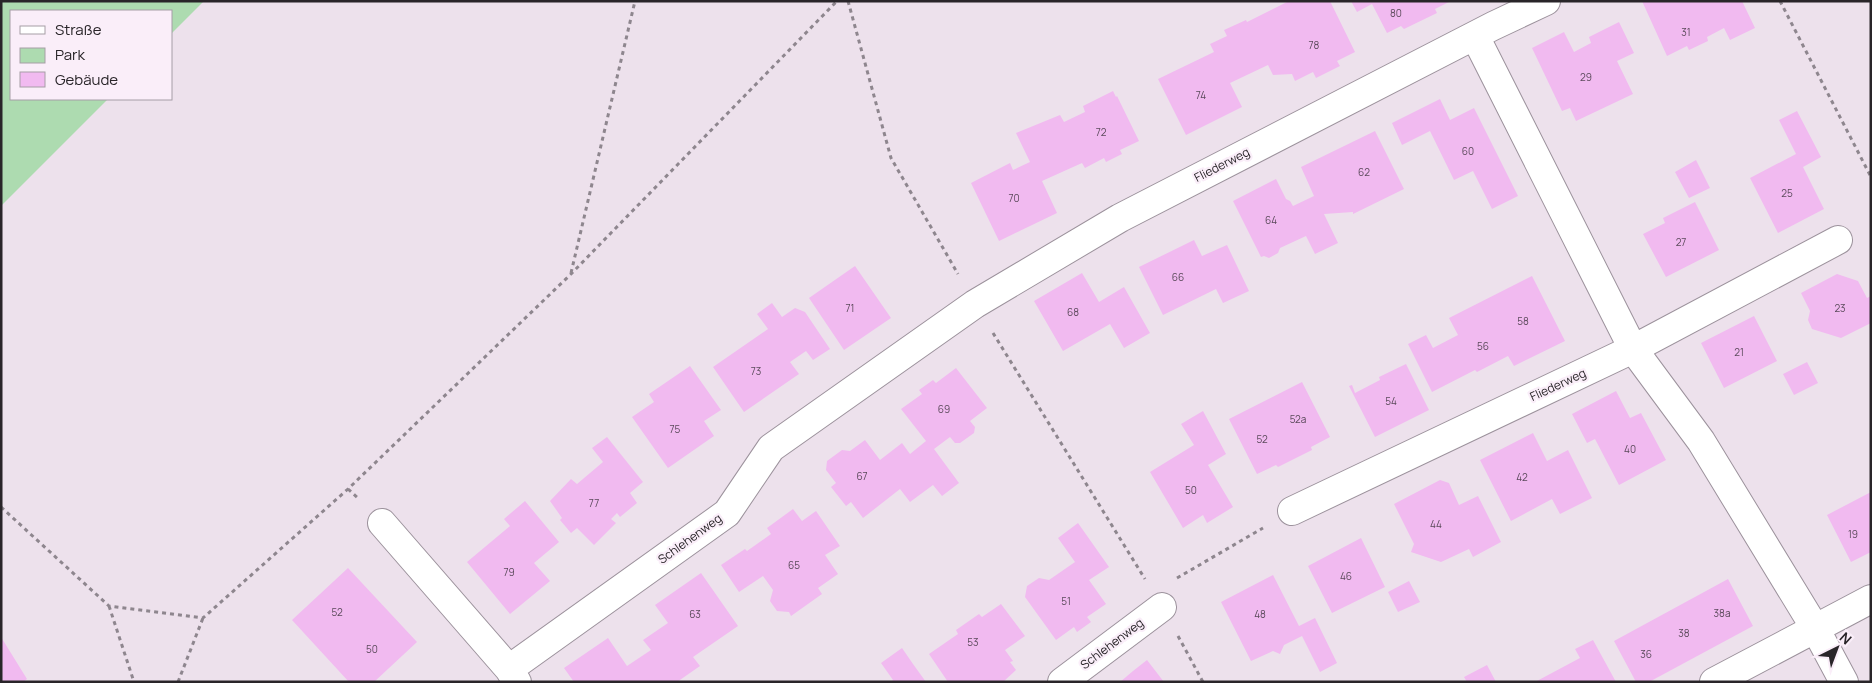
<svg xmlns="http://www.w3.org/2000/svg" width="1872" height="683" viewBox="0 0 1872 683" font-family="Manrope,sans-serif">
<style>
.green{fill:#addbb0}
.building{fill:#f1baf0}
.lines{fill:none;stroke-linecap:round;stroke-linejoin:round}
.street-casing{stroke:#9c929c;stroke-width:30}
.path{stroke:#8e868e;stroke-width:3;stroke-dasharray:4 4;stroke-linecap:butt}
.street{stroke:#fff;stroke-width:28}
.labels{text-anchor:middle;stroke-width:4.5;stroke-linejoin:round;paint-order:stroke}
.number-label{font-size:10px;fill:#5b4a5b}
.street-label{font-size:12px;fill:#292529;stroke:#faeef9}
</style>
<rect width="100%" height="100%" fill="#ede1ec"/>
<path class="green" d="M1,1h203l-33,33v-23h-160v88h97l-107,107z"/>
<path class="building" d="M1289,1h41l25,51 -18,9 3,5 -24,12 -3,-6 -18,9 -3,-7 -19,1 -5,-10 -38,18 12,24 -56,28 -28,-56 56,-27 -4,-8 17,-8 -3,-6 22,-10 1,2z
M1351,1h100l-16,8 2,4 -33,16 -3,-3 -14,7 -15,-29 -15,8z
M1642,1h100l13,27 -25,12 -6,-12 -17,9 1,4 -19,9 -2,-4 -20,10z
M1619,22l15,31 -17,8 16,33 -57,27 -6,-13 -8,3 -30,-63 32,-16 10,20 17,-9 -2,-6z
M1113,91l3,6 1,-1 22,45 -19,9 2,4 -16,8 -2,-4 -19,10 -3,-5 -40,18 15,32 -58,28 -28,-58 39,-20 3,7 17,-8 -14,-29 44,-18 4,7 21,-10 -2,-6z
M1440,99l10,21 24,-12 44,88 -26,13 -19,-38 -19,9 -24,-49 -28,14 -10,-22z
M1797,111l24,46 -18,10 21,42 -46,24 -28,-55 46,-24 -17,-34z
M1375,131l29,58 -51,25v-2l-29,2 14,29 -23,11 -9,-18 -26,12 -2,5 -9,5 -5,-2 -3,1 -28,-56 43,-22 10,20 4,2 3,5 21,-10 -13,-29z
M1696,160l14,28 -21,10 -14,-26z
M1695,202l24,48 -53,27 -23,-43 22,-11 -2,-5z
M1194,240l8,16 25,-11 22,46 -26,12 -7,-14 -53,26 -24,-48z
M855,266l36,52 -47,32 -35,-52z
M1082,273l17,29 25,-15 26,46 -26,15 -14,-24 -47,27 -29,-50z
M1837,274l21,7 9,17 4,-2v27l-30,15 -29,-9 -4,-9 2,-9 -9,-18z
M1532,276l33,65 -51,25 -6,-10 -31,16 -2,-2 -43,22 -24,-48 18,-9 7,13 25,-13 -9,-17z
M772,303l10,14 13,-9 10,4 25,37 -17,11 -7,-9 -16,11 9,12 -55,38 -31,-45 55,-38 -11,-15z
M1754,316l23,45 -53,27 -23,-45z
M1807,362l11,21 -24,12 -11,-21z
M1406,364l23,46 -54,27 -26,-51 3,-1 3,8 25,-13 -1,-3z
M690,366l31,44 -17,11 10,15 -46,32 -36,-51 22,-15 -5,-8z
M956,368l31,40 -17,13 5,6 -1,6 -14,10h-5l-5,-6 -16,12 25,34 -17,13 -9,-11 -23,17 -10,-13 -37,29 -12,-16 -5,4 -15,-19 5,-4 -10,-13 1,-9 15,-11 8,1 15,-11 15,20 22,-17 8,11 16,-13 -25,-32 21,-15 -3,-4 14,-10 3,3z
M1302,382l28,55 -19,10 1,3 -34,17 -2,-2 -19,9 -28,-55z
M1616,391l14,27 11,-5 25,47 -47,25 -24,-46 -8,4 -15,-29z
M1203,411l23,43 -18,11 25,42 -26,16 -4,-8 -20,13 -33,-56 44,-27 -13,-21z
M1533,433l14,28 21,-11 24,48 -32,16 -8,-15 -41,22 -31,-61z
M607,437l36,45 -13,11 7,10 -17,14 -3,-4 -6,6 5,4 -22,22 -17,-17 -6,5 -11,-13 2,-2 -12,-17 21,-22 6,5 26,-22 -11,-14z
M1440,480l9,3 10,22 19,-9 23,46 -28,15 -4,-8 -28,13 -30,-10 3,-8 -20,-40z
M1871,492v60l-20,10 -24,-47z
M525,501l34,41 -25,21 16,18 -40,33 -43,-52 43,-36 -6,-7z
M793,509l9,12 14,-10 24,35 -15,9 13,19 -20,14 4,6 -31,22 -2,-4 -12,-1 -7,-10 3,-11 -10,-14 -24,16 -18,-27 24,-16 2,2 24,-17 -4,-6z
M1078,523l31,44 -20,13 17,24 -19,13 4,5 -14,10 -3,-5 -18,13 -31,-43 2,-11 12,-8 10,2 26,-18 -17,-24z
M1361,538l24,49 -53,26 -24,-47z
M348,568l69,74 -43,40h-25l-57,-62z
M701,573l37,53 -45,31 7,9 -23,16h-103l-10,-14 44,-30 19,28 24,-16 -8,-10 25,-17 -13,-18z
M1273,575l26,51 16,-8 22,45 -17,9 -18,-36 -18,9 -4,9 -7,-3 -22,10 -30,-59z
M1728,579l25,47 -104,56h-13l-22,-41z
M1409,581l11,21 -22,10 -10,-20z
M1001,604l24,32 -20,14 8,11 -3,1 6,8 -13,12h-55l-19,-28 29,-20 -2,-4 23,-16 3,3z
M1,637l26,42 -4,3h-22z
M1593,640l23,42h-81l45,-24 -5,-9z
M902,648l11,16 13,18h-35l2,-2 -12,-17z
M1147,660l17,22h-44l13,-11z
M1487,665l9,17h-29l-3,-5z"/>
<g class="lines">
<defs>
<path id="street" d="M1475,36l158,313 68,92 114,187 29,54
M1292,511l341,-162 205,-109
M382,523l127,146 8,13
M509,669l218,-156 44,-65 204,-144 145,-86 373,-192 53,-25
M1062,682l100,-75
M1714,682l157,-83"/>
</defs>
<use href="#street" class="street-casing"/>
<path class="path" d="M848,1l43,157 67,116
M1780,1l91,176
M571,273l64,-272
M993,333l152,246
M348,489l11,10
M1,507l108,99 94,12 145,-129 223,-215 266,-273
M1177,578l86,-50
M109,606l25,76
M1178,636l25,46
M178,682l25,-64"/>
<use href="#street" class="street"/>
</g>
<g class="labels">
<g class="number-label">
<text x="1396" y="17">80</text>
<text x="1686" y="36">31</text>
<text x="1314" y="49">78</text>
<text x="1586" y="81">29</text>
<text x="1201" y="99">74</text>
<text x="1101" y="136">72</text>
<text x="1468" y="155">60</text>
<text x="1364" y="176">62</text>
<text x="1787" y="197">25</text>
<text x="1014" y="202">70</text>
<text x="1271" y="224">64</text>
<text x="1681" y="246">27</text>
<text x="1178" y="281">66</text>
<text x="850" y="312">71</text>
<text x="1840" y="312">23</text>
<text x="1073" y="316">68</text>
<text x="1523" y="325">58</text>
<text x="1483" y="350">56</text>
<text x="1739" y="356">21</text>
<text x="756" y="375">73</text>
<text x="1391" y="405">54</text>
<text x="944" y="413">69</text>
<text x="1298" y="423">52a</text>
<text x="675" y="433">75</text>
<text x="1262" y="443">52</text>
<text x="1630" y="453">40</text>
<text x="862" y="480">67</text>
<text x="1522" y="481">42</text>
<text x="1191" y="494">50</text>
<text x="594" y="507">77</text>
<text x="1436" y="528">44</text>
<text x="1853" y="538">19</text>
<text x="794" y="569">65</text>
<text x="509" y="576">79</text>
<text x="1346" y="580">46</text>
<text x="1066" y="605">51</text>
<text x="337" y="616">52</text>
<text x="1722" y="617">38a</text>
<text x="695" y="618">63</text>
<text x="1260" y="618">48</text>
<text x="1684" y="637">38</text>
<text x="973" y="646">53</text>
<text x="372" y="653">50</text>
<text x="1646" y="658">36</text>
</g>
<g class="street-label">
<text transform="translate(1222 165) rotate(-27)" y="4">Fliederweg</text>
<text transform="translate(1558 385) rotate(-25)" y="4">Fliederweg</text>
<text transform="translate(690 539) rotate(-36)" y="4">Schlehenweg</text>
<text transform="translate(1112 644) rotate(-37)" y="4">Schlehenweg</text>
</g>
</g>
<rect width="1872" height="683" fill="none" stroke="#292529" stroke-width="5"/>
<rect x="10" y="10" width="162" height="90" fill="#faeef9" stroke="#a69ea6"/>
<rect x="20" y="26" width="25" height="8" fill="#ffffff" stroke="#a69ea6"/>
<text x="55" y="35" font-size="15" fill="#292529">Straße</text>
<rect x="20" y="48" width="25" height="15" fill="#addbb0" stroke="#a69ea6"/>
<text x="55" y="60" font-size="15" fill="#292529">Park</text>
<rect x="20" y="72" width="25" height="15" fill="#f1baf0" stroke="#a69ea6"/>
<text x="55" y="85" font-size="15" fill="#292529">Gebäude</text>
<g transform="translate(1837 648) rotate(42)" stroke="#faeef9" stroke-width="4" paint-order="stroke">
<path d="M0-4L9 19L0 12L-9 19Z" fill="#292529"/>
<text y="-8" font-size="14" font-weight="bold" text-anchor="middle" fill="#292529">N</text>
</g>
</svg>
